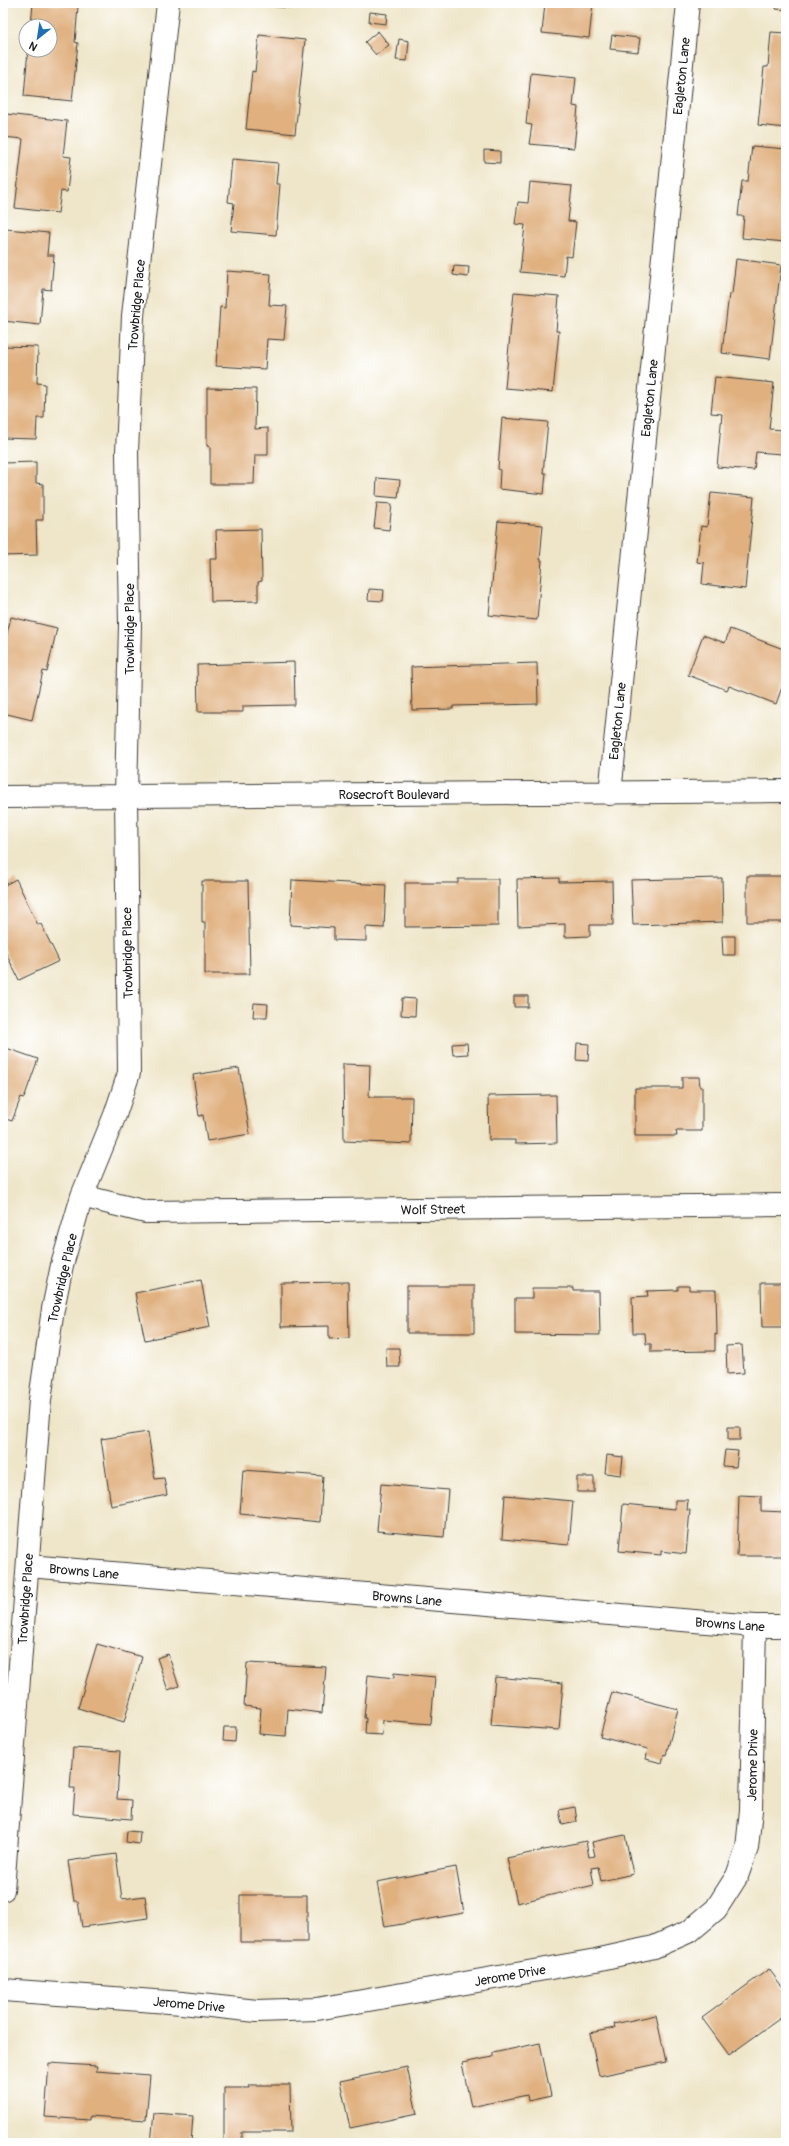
<svg xmlns="http://www.w3.org/2000/svg" width="789" height="2146" viewBox="0 0 789 2146" font-family="Pangolin,sans-serif">
<style>
.building{fill:#e0b07f}
.lines{fill:none;stroke-linecap:round;stroke-linejoin:round}
.minor-casing{stroke:#3c3a36;stroke-width:24}
.minor{stroke:#fff;stroke-width:22}
.labels{text-anchor:middle;stroke-width:3;stroke-linejoin:round;paint-order:stroke}
.street-label{font-size:13px;fill:#1c1c1c;stroke:#fff}
</style>
<rect width="100%" height="100%" fill="#fff"/>
<filter id="ink" filterUnits="userSpaceOnUse"><feTurbulence type="fractalNoise" baseFrequency=".025" numOctaves="2"/><feDisplacementMap in="SourceGraphic" scale="8" xChannelSelector="R" yChannelSelector="G"/><feConvolveMatrix kernelMatrix="1 2 1 2 8 2 1 2 1" color-interpolation-filters="sRGB"/></filter>
<filter id="wash" filterUnits="userSpaceOnUse"><feTurbulence type="fractalNoise" baseFrequency=".012" numOctaves="4" result="noise"/><feDisplacementMap in="SourceGraphic" scale="16" xChannelSelector="R" yChannelSelector="G"/><feGaussianBlur stdDeviation="0.9" result="paint"/><feColorMatrix in="noise" values="0 0 0 0 0 0 0 0 0 0 0 0 0 0 0 0 0 1.4 0 .05"/><feComposite in="paint" operator="in"/></filter>
<g filter="url(#wash)">
<rect width="100%" height="100%" fill="#efe6c9"/>
<g id="blocks">
<path class="building" d="M33,3l45,3 -3,36 3,1 -6,58 -48,-5 4,-46h22v-24h-19z
M268,3h36v6l-37,-3z
M545,3h48l-4,35 -47,-5z
M777,3h9v7l-10,-1z
M370,12l17,2 -1,10 -17,-2z
M378,31l11,14 -13,10 -11,-13z
M771,32l15,1v95l-28,-3 6,-58h4z
M259,35l46,5 -10,94 -49,-5 6,-58 3,1z
M612,35l28,3 -2,14 -28,-3z
M399,39l10,2 -2,20 -11,-1z
M531,73l45,5 -3,28 5,1 -4,41 -45,-4 3,-19 -6,-1z
M6,114l61,7 -4,35 8,1 -4,35 -6,-1 -3,22 -43,-5 8,-69 -20,-2z
M752,146l34,3 -1,93 -43,-4 2,-22h-6l4,-35h6z
M484,150l16,1v12l-16,-1z
M232,159l46,4 -2,21h4l-4,51 -45,-4 3,-28 -6,-1z
M530,182l42,4 -4,35 8,1 -4,35 -6,-1 -2,20 -44,-4 5,-47 -10,-1 3,-22 10,1z
M6,229l43,4 -2,22h7l-3,35 -8,-1 -3,36 -37,-4v-65z
M736,259l45,6 -11,94 -48,-6 7,-59h3z
M454,266l15,1 -1,10 -15,-2z
M227,271l44,3 -2,31 18,1 -3,34 -17,-1 -2,30 -49,-3 4,-59 5,1z
M514,292l45,4 -3,35h3l-6,61 -48,-4z
M3,346l35,1 -1,36 8,1 -1,34h-7l-1,21 -33,-1z
M715,377l59,6 -5,46 15,1 -2,24 -26,-2 -2,18 -37,-3 5,-53 -11,-1z
M207,388l49,1 -1,40 13,-1v27h-13l-1,29h-44v-37l-3,-1z
M502,418l46,4 -5,51h3l-2,21 -45,-5 1,-19 -2,-1z
M36,462v21l7,1v36h-7l1,35 -34,1v-93z
M377,478l23,2 -2,18 -22,-2z
M711,493l43,4 -9,92 -43,-5 2,-21 -7,-1 4,-36 6,1z
M377,503l15,1 -3,26 -15,-2z
M498,521l45,4 -3,35h2l-5,60 -48,-5z
M261,529l1,52 -4,1v19l-47,1 -1,-43h7l-1,-29z
M369,589l15,1 -1,11 -15,-1z
M11,617l46,11 -10,44 -4,-1 -11,49 -29,-7v-63z
M730,629l56,21v26l-10,28 -47,-18 -2,4 -39,-15 15,-40 22,8z
M294,662l1,43 -52,1v6h-45l-1,-47z
M537,663l1,41 -85,2v3l-41,1 -1,-43z
M747,876h39v57h-3v-11h-36z
M559,878v4l53,-1 1,44h-23v11l-25,1v-13l-47,2 -1,-47z
M722,878l1,44 -90,3 -2,-45z
M16,879l22,46 3,-1 18,37 -40,19 -16,-33v-61z
M458,879h40v47l-93,1v-44h53z
M292,880l94,5 -2,43 -18,-1v14l-32,-1v-12l-44,-3z
M202,881h46l2,93h-45v-52h-3z
M722,936h13v19h-12z
M514,996h14v11h-14z
M402,998l14,1 -1,17 -14,-1z
M254,1003l14,1 -1,13h-14z
M467,1043l1,11 -15,1 -1,-11z
M577,1043l12,1 -1,17 -12,-1z
M3,1047l35,12 -14,39 -3,-1 -9,24 -9,-3z
M343,1064l27,1 -1,32h43l-1,47 -67,-3z
M239,1068l11,66 -43,7 -4,-26 -4,1 -6,-41z
M682,1077h17l1,10h2v44h-26l1,5h-42v-48h47z
M556,1095l1,48 -42,1v-4h-26l-1,-44z
M201,1280l9,47 -65,13 -10,-47z
M348,1282l1,56 -20,1v-13l-48,1v-44z
M761,1283h25v44h-24z
M407,1286h67v47h-67z
M678,1286h11v4h27l1,45 -2,-1v17l-64,1v-8h-5l-1,-11h-12l-1,-36 16,-1 -1,-5 31,-1z
M532,1288h41v3h26l1,44 -85,-1v-36h17z
M742,1345l2,28 -17,1 -1,-28z
M386,1348h13l1,19h-13z
M728,1427h12v13h-12z
M148,1432l7,47 9,-1 3,17 -56,11 -10,-67z
M725,1450l13,1 -2,16 -13,-1z
M607,1455l16,2 -2,18 -16,-2z
M243,1470l80,6 -3,46 -80,-8z
M577,1477h17v15h-17z
M381,1484l67,6 -4,47 -67,-6z
M505,1495l68,6 -4,44 -67,-6z
M739,1495l22,1v15l25,1v44h-49z
M675,1500h13l-1,10h3l-4,44 -25,-3v4l-42,-4 4,-47 52,5z
M97,1644l45,13 -18,65 -46,-14z
M168,1654l11,32 -11,4 -11,-32z
M247,1663l79,4 -4,46 -34,-4 -2,27 -27,-2 2,-26 -17,-2z
M394,1673l41,4 -4,47 -48,-4 -1,15 -17,-1 1,-16h-2l4,-43 26,3z
M495,1677l68,6 -4,47 -68,-5z
M612,1692l66,17 -12,46 -2,-1 -2,9 -16,-4 2,-10 -48,-12z
M224,1727h12l-1,15 -12,-1z
M73,1748l47,3 -3,48 15,1 -1,19 -58,-5 2,-26h-5z
M575,1807l2,15 -15,3 -3,-15z
M127,1831l13,1 -1,12 -13,-2z
M625,1835l8,39 -32,7 -3,-14 -7,1 3,17 -77,18 -10,-45 79,-17 3,16 6,-1 -3,-14z
M116,1854l6,45 23,-3 3,22 -66,9 -4,-26h-4l-6,-40z
M456,1867l8,46 -79,14 -8,-45z
M240,1895h67v47h-67z
M769,1969l17,23v22l-57,41 -27,-37z
M656,2015l10,47 -67,14 -9,-43 25,-5 -1,-4z
M540,2043l11,53 -23,5 -1,-6 -56,12 -9,-44 31,-6v-4z
M49,2063l48,3 -1,5 54,4 -4,45 -56,-4v4l-45,-3z
M407,2067l10,47 -67,14 -10,-47z
M250,2085h40l1,47h-49v11h-18v-55h25z
M154,2113l39,3 -2,27h-40z"/>
</g>
</g>
<g filter="url(#ink)">
<use href="#blocks" fill-opacity="0" stroke="#3c3a36" stroke-width="1"/>
<g class="lines">
<defs>
<path id="minor" d="M610,794l78,-791
M3,797l783,-6
M82,1196l64,16 640,-7
M28,1566l727,60h31
M3,1890l37,-490 13,-91 9,-44 20,-69 33,-81 14,-42 -3,-278 4,-171 -3,-172 6,-136 35,-313
M3,1990l179,13 75,8 60,-2 279,-49 58,-13 36,-16 26,-22 21,-33 10,-28 4,-38 4,-184"/>
</defs>
<use href="#minor" class="minor-casing"/>
<use href="#minor" class="minor"/>
</g>
</g>
<g class="labels">
<g class="street-label">
<text transform="translate(681 76) rotate(-84)" y="5">Eagleton Lane</text>
<text transform="translate(136 305) rotate(-85)" y="5">Trowbridge Place</text>
<text transform="translate(649 398) rotate(-84)" y="5">Eagleton Lane</text>
<text transform="translate(129 629) rotate(-90)" y="5">Trowbridge Place</text>
<text transform="translate(617 721) rotate(-84)" y="5">Eagleton Lane</text>
<text x="394" y="799">Rosecroft Boulevard</text>
<text transform="translate(127 953) rotate(-91)" y="5">Trowbridge Place</text>
<text transform="translate(433 1209) rotate(-1)" y="5">Wolf Street</text>
<text transform="translate(62 1278) rotate(-77)" y="5">Trowbridge Place</text>
<text transform="translate(84 1571) rotate(5)" y="5">Browns Lane</text>
<text transform="translate(407 1598) rotate(5)" y="5">Browns Lane</text>
<text transform="translate(25 1599) rotate(-86)" y="5">Trowbridge Place</text>
<text transform="translate(730 1624) rotate(4)" y="5">Browns Lane</text>
<text transform="translate(752 1765) rotate(-89)" y="5">Jerome Drive</text>
<text transform="translate(510 1975) rotate(-10)" y="5">Jerome Drive</text>
<text transform="translate(189 2004) rotate(5)" y="5">Jerome Drive</text>
</g>
</g>
<rect width="789" height="2146" fill="none" stroke="#fff" stroke-width="16"/>
<g transform="translate(38 38) rotate(210)"><circle r="19" fill="#ffffff" stroke="#a4a4a4"/>
<path d="M0-3L7 15L0 10L-7 15Z" fill="#1f6fb2"/>
<text y="-6" font-size="11" font-weight="bold" text-anchor="middle" fill="#1c1c1c">N</text>
</g>
</svg>
